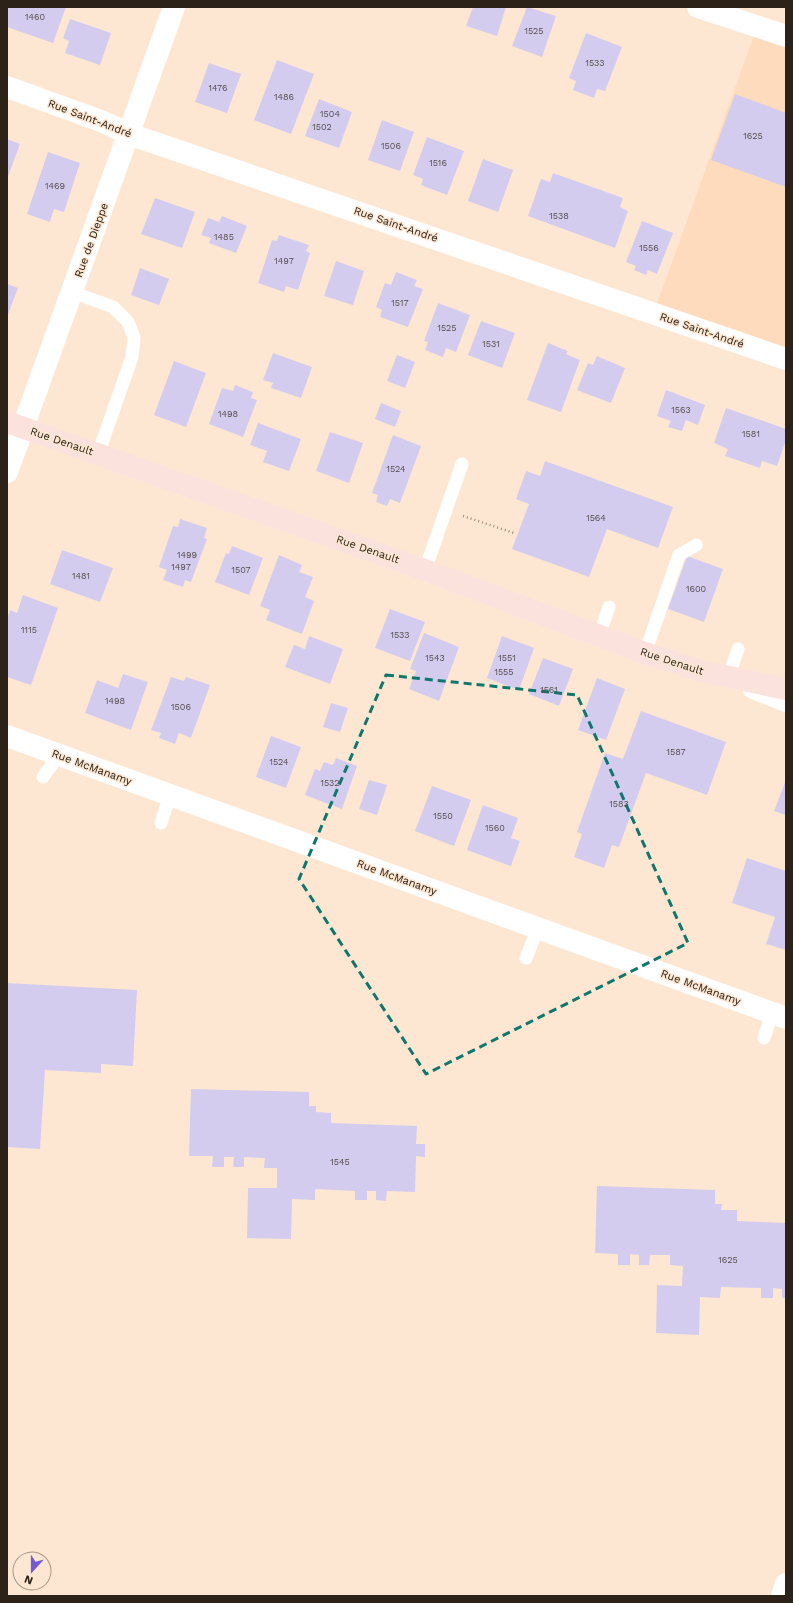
<svg xmlns="http://www.w3.org/2000/svg" width="793" height="1603" viewBox="0 0 793 1603" font-family="'Work Sans',sans-serif">
<style>
.built{fill:#fedbbc}
.building{fill:#d3ccee}
.lines{fill:none;stroke-linecap:round;stroke-linejoin:round}
.path{stroke:#9c8b7b;stroke-width:2.5;stroke-dasharray:1 3;stroke-linecap:butt}
.service{stroke:#fff;stroke-width:13}
.minor{stroke:#fff;stroke-width:22}
.secondary{stroke:#fce2dd;stroke-width:22}
.marked{fill:none;stroke:#0f766e;stroke-width:3;stroke-dasharray:8 5;stroke-linejoin:round}
.labels{text-anchor:middle;stroke-width:3;stroke-linejoin:round;paint-order:stroke}
.number-label{font-size:9px;fill:#564c4e}
.street-label{font-size:11px;fill:#2c2218;stroke:#fee7d2}
</style>
<rect width="100%" height="100%" fill="#fee7d2"/>
<path class="built" d="M757,27l29,9v323l-132,-47z"/>
<path class="building" d="M7,7h59l-13,36 -46,-16z
M473,7h33l-9,29 -31,-10z
M527,7l29,9 -14,41 -30,-11z
M70,19l41,14 -11,32 -35,-12 4,-12 -6,-3z
M586,33l36,14 -17,44 -8,-2 -3,9 -21,-8 3,-9 -7,-3z
M277,60l37,14 -23,60 -37,-14z
M209,63l32,11 -14,39 -32,-11z
M735,94l51,19v74l-75,-27z
M319,99l33,13 -13,36 -34,-12z
M382,120l32,12 -14,39 -32,-11z
M427,137l37,14 -17,44 -26,-10 2,-6 -10,-4z
M7,139l13,5 -13,35z
M48,152l32,11 -16,49 -10,-3 -4,13 -23,-8z
M483,159l30,11 -15,42 -30,-11z
M553,173l70,25 -3,9 8,4 -13,37 -87,-32 13,-37 9,3z
M155,198l40,14 -13,36 -41,-14z
M222,216l25,10 -11,27 -27,-10 2,-5 -10,-3 7,-17 11,4z
M642,221l31,12 -16,41 -9,-4 -2,5 -12,-5 2,-4 -10,-4z
M279,235l30,10 -3,6 4,2 -12,37 -12,-4 -2,6 -26,-9 14,-43 5,1z
M336,261l28,10 -11,34 -29,-9z
M140,268l29,11 -10,26 -28,-10z
M396,272l21,8 -3,6 9,3 -15,38 -28,-10 2,-7 -6,-3 9,-24 6,2z
M7,284l11,4 -11,29z
M438,303l32,12 -14,37 -10,-4 -3,9 -18,-7 3,-8 -4,-1z
M481,321l34,12 -13,35 -34,-13z
M548,343l20,8 -2,3 14,6 -19,52 -34,-12z
M273,353l39,14 -11,31 -30,-10 2,-5 -10,-3z
M397,355l18,7 -10,26 -18,-7z
M597,356l28,12 -14,35 -34,-13 11,-27 5,2z
M174,361l32,12 -20,54 -32,-12z
M235,385l18,7 -2,6 6,2 -14,37 -34,-13 13,-36 11,3z
M666,390l39,15 -7,20 -12,-5 -4,11 -14,-4 3,-6 -14,-5z
M381,403l20,8 -6,16 -20,-8z
M726,408l60,21v11l-9,26 -15,-5 -2,7 -35,-12 3,-7 -14,-6z
M258,423l43,16 -12,32 -26,-9 4,-11 -17,-6z
M330,432l33,11 -14,40 -33,-12z
M393,435l28,11 -21,57 -10,-4 -3,7 -11,-4 2,-7 -6,-2z
M545,461l128,46 -15,41 -51,-19 -18,48 -77,-28 17,-45 -13,-5 10,-28 14,5z
M180,519l27,9 -3,10 3,1 -16,43 -6,-2 -2,7 -20,-7 4,-10 -8,-3 14,-41 5,1z
M232,546l31,12 -14,37 -34,-13 11,-29 3,1z
M62,550l51,18 -13,34 -50,-18z
M279,555l23,10 -3,7 14,5 -8,20 9,4 -12,33 -36,-14 4,-10 -10,-4z
M687,556l36,13 -19,53 -36,-13z
M23,595l35,13 -27,77 -24,-8v-58l3,-9 7,3z
M390,609l35,13 -15,39 -35,-13z
M424,633l35,14 -20,54 -30,-12 7,-18 -6,-2z
M309,636l34,13 -13,35 -45,-17 9,-22 11,4z
M502,636l32,12 -15,42 -32,-12z
M543,658l30,11 -14,37 -30,-12z
M123,674l25,8 -17,48 -46,-17 12,-33 21,8z
M171,677l13,4 2,-4 24,8 -19,53 -12,-5 -4,11 -16,-6 2,-5 -10,-3z
M597,678l28,11 -19,51 -28,-10z
M331,703l17,5 -8,24 -17,-5z
M641,711l85,31 -19,53 -61,-22 -27,74 -7,-2 -8,23 -30,-11 8,-23 -5,-2 28,-79 18,6z
M271,736l30,11 -15,41 -30,-11z
M336,758l21,8 -15,43 -37,-14 10,-26 5,2 4,-9 9,3z
M369,780l18,5 -10,30 -18,-6z
M786,780v35l-12,-4z
M432,786l39,14 -17,46 -39,-15z
M483,805l35,13 -7,20 9,3 -9,25 -44,-16z
M747,858l39,13v79l-20,-6 9,-27 -43,-14z
M7,983l130,7 -4,76 -32,-2v9l-56,-3 -5,79 -33,-2z
M191,1089l118,3v14h7v6l15,1v10l86,3 -1,18h9v13l-9,-1 -1,36 -28,-1 -1,10 -10,-1v-9h-9v9h-12v-9l-40,-2v11l-23,-1 -1,40 -44,-1 1,-50h29v-20h-13l1,-10 -21,-1v10h-11l1,-10h-10v10h-12l1,-11h-24z
M597,1186l118,4v14h7l-1,6h16v11l49,2v75h-4v-9l-9,-1v10h-12v-10l-40,-1 -1,11 -20,-1 -1,38 -43,-2 1,-48 25,1 1,-20 -13,-1v-10h-20l-1,10h-10v-10l-9,-1v11h-12v-11l-23,-1z"/>
<g class="lines">
<path class="path" d="M463,516l51,17"/>
<path class="service" d="M72,292l41,15 15,15 6,16 -2,19 -34,97
M425,570l37,-106
M599,636l10,-29
M645,653l34,-98 17,-10
M728,678l10,-29
M43,777l16,-22
M161,823l9,-28
M526,958l12,-30
M764,1038l8,-25"/>
<path class="minor" d="M698,7l88,29
M7,87l94,34 28,13 657,225
M7,472l167,-465
M753,688l33,13
M7,736l779,282
M782,1596l4,-12"/>
<path class="secondary" d="M7,422l418,148 220,83 56,18 85,18"/>
</g>
<path class="marked" d="M386,675l191,20 111,248 -262,131 -127,-195z"/>
<g class="labels">
<g class="number-label">
<text x="35" y="20">1460</text>
<text x="534" y="34">1525</text>
<text x="595" y="66">1533</text>
<text x="218" y="91">1476</text>
<text x="284" y="100">1486</text>
<text x="330" y="117">1504</text>
<text x="322" y="130">1502</text>
<text x="753" y="139">1625</text>
<text x="391" y="149">1506</text>
<text x="438" y="166">1516</text>
<text x="55" y="189">1469</text>
<text x="559" y="219">1538</text>
<text x="224" y="240">1485</text>
<text x="649" y="251">1556</text>
<text x="284" y="264">1497</text>
<text x="400" y="306">1517</text>
<text x="447" y="331">1525</text>
<text x="491" y="347">1531</text>
<text x="681" y="413">1563</text>
<text x="228" y="417">1498</text>
<text x="751" y="437">1581</text>
<text x="396" y="472">1524</text>
<text x="596" y="521">1564</text>
<text x="187" y="558">1499</text>
<text x="181" y="570">1497</text>
<text x="241" y="573">1507</text>
<text x="81" y="579">1481</text>
<text x="696" y="592">1600</text>
<text x="29" y="633">1115</text>
<text x="400" y="638">1533</text>
<text x="435" y="661">1543</text>
<text x="507" y="661">1551</text>
<text x="504" y="675">1555</text>
<text x="549" y="693">1561</text>
<text x="115" y="704">1498</text>
<text x="181" y="710">1506</text>
<text x="676" y="755">1587</text>
<text x="279" y="765">1524</text>
<text x="330" y="786">1532</text>
<text x="619" y="807">1583</text>
<text x="443" y="819">1550</text>
<text x="495" y="831">1560</text>
<text x="340" y="1165">1545</text>
<text x="728" y="1263">1625</text>
</g>
<g class="street-label">
<text transform="translate(90 118) rotate(21)" y="4">Rue Saint-André</text>
<text transform="translate(396 224) rotate(19)" y="4">Rue Saint-André</text>
<text transform="translate(91 240) rotate(-70)" y="4">Rue de Dieppe</text>
<text transform="translate(702 330) rotate(19)" y="4">Rue Saint-André</text>
<text transform="translate(62 441) rotate(19)" y="4">Rue Denault</text>
<text transform="translate(368 549) rotate(19)" y="4">Rue Denault</text>
<text transform="translate(672 661) rotate(18)" y="4">Rue Denault</text>
<text transform="translate(92 767) rotate(20)" y="4">Rue McManamy</text>
<text transform="translate(397 877) rotate(20)" y="4">Rue McManamy</text>
<text transform="translate(701 987) rotate(20)" y="4">Rue McManamy</text>
</g>
</g>
<rect width="793" height="1603" fill="none" stroke="#2c2218" stroke-width="16"/>
<g transform="translate(32 1571) rotate(201)"><circle r="19" fill="#fee7d2" stroke="#aa9888"/>
<path d="M0-3L7 15L0 10L-7 15Z" fill="#735bd5"/>
<text y="-6" font-size="11" font-weight="bold" text-anchor="middle" fill="#2c2218">N</text>
</g>
</svg>
